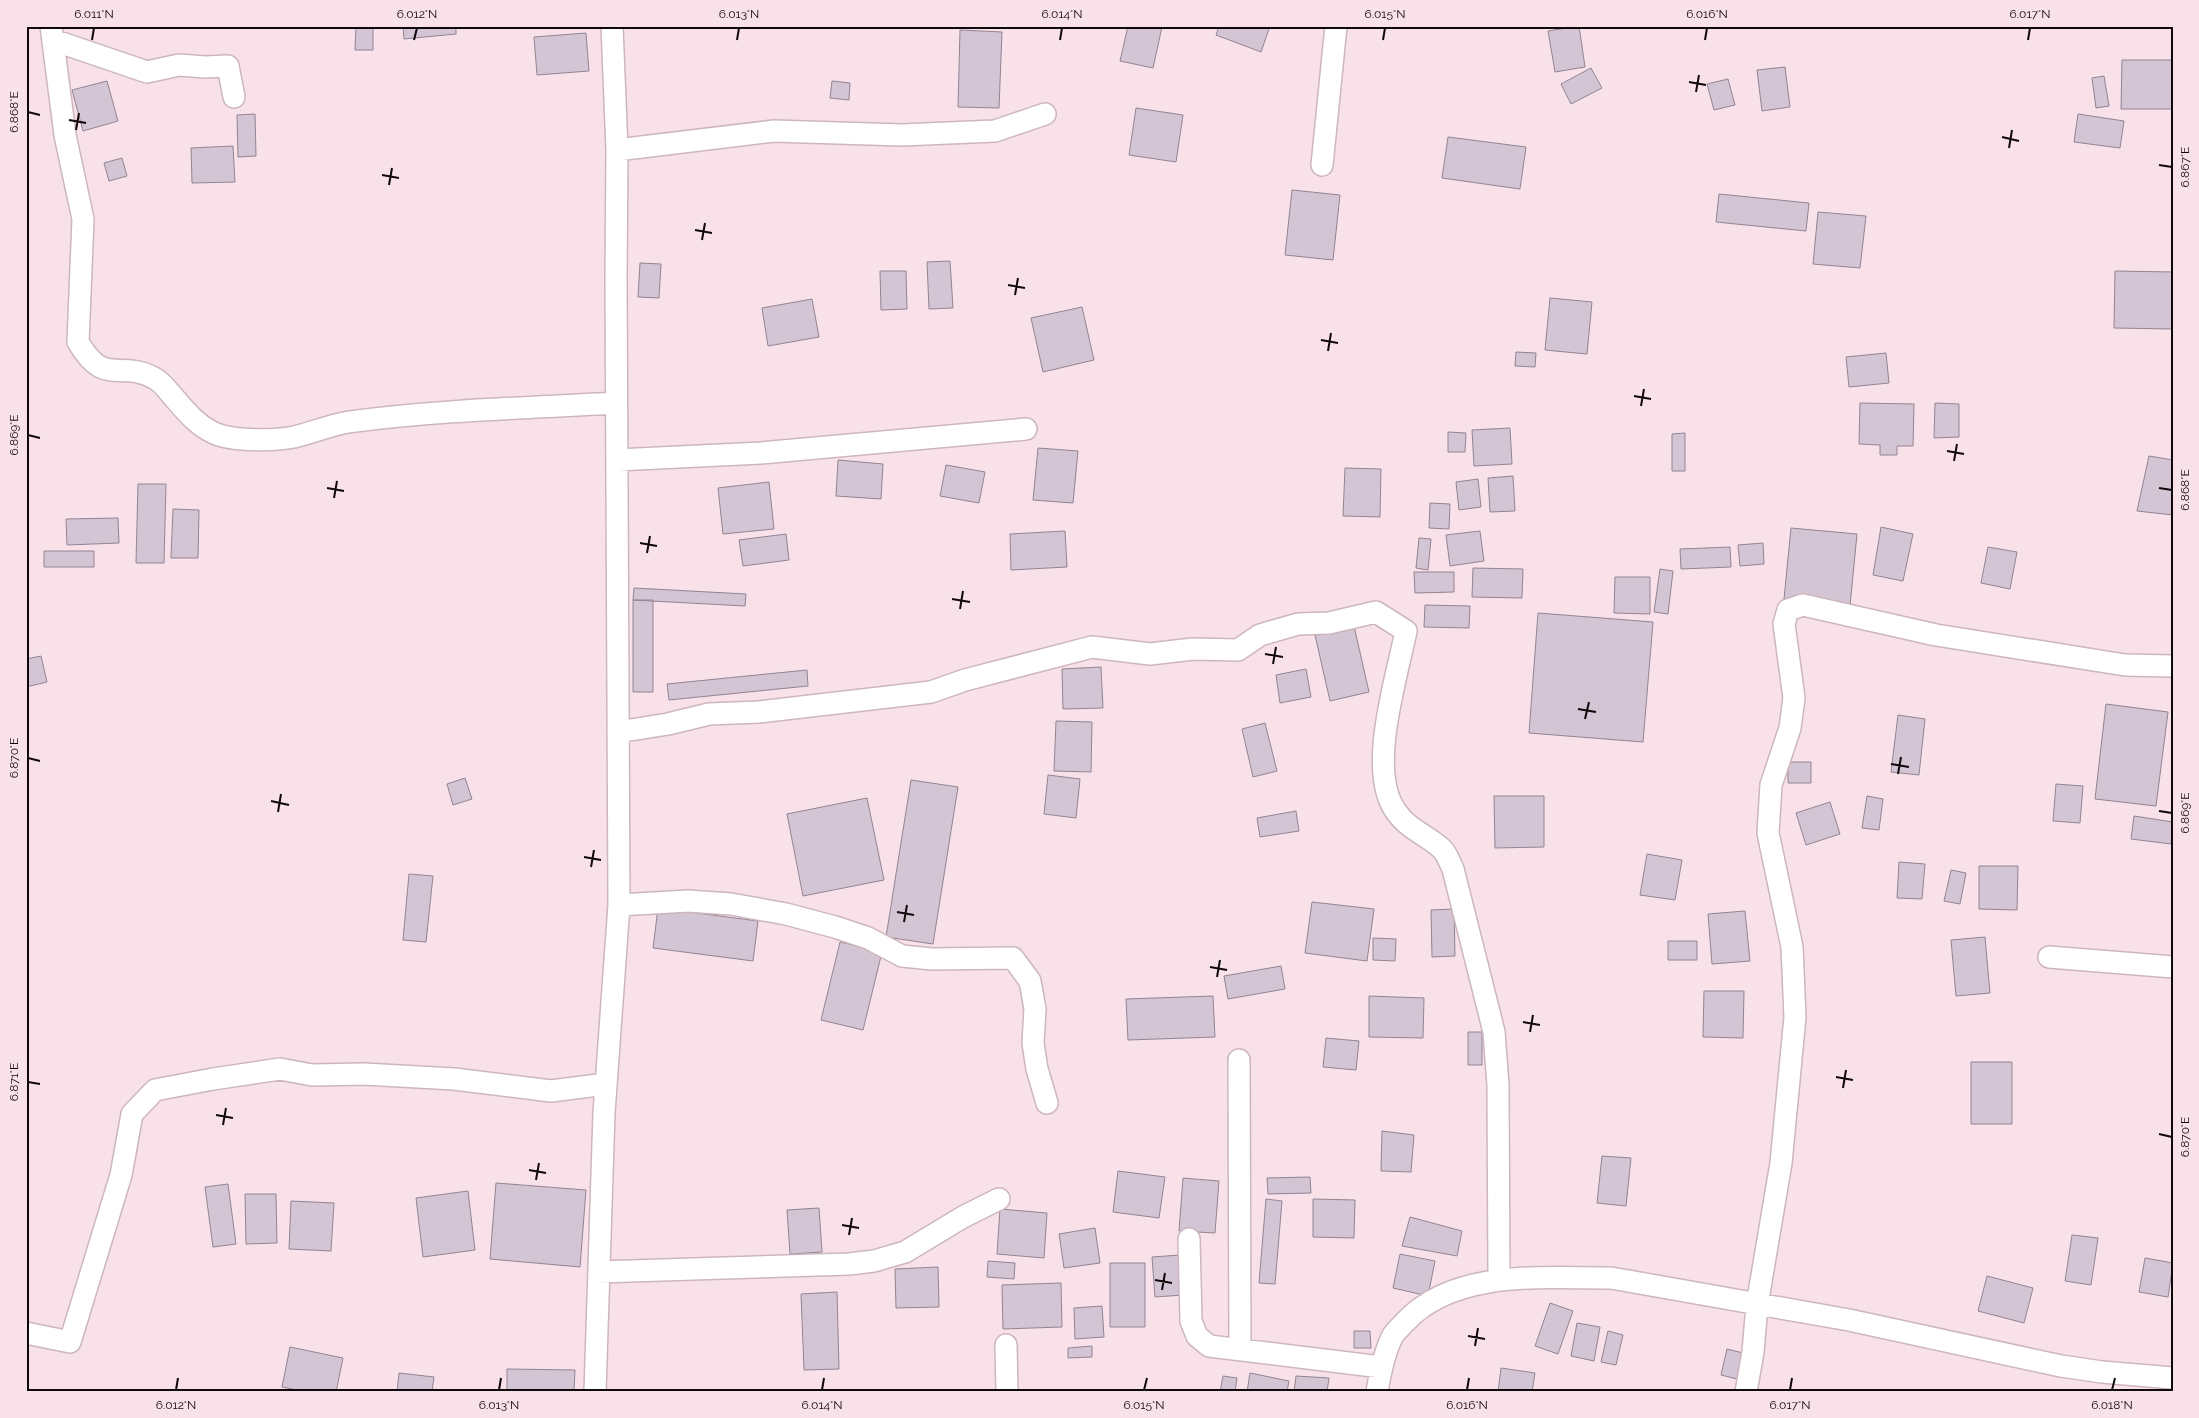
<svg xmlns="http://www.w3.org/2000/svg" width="2199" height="1418" viewBox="0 0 2199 1418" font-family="Raleway,sans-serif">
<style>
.building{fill:#d4c5d5;stroke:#928493}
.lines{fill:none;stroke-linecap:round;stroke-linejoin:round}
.street-casing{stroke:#cdb6bd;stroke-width:24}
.street{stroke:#fff;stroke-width:21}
.ticks{fill:none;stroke:#10090b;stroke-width:2}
.neatline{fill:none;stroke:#10090b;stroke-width:2}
.ticks-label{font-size:12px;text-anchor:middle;fill:#10090b}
</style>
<rect width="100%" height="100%" fill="#f8e1e8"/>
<path class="building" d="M356,26h17v24h-18z
M403,26h53v8l-52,5z
M1128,26l34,1 -9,41 -33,-7z
M1219,26h51l-9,26 -45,-17z
M1579,26l6,41 -30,5 -7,-41z
M960,30l42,2 -3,76 -41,-1z
M586,33l3,38 -52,4 -3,-38z
M2122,60h51v49h-52z
M1785,67l5,40 -28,4 -5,-41z
M1591,68l11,20 -31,16 -10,-20z
M2104,76l5,30 -13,2 -4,-30z
M1728,79l7,26 -21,5 -7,-26z
M107,81l11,40 -35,10 -11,-41z
M832,81l18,2 -1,17 -19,-2z
M1136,108l47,7 -7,47 -47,-7z
M255,114l1,42 -18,1 -1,-42z
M2078,114l46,7 -4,27 -46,-6z
M1448,137l78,10 -6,42 -78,-11z
M233,146l2,36 -43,1 -1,-35z
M122,158l5,18 -18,5 -5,-18z
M1292,190l48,5 -7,65 -48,-5z
M1719,194l90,9 -3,28 -90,-9z
M1818,212l48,4 -6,52 -47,-4z
M950,261l3,47 -24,1 -2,-47z
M640,263l21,1 -2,34 -21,-1z
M880,271h26l1,38 -26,1z
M2115,271l58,1v57l-59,-1z
M1550,298l42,4 -5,52 -42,-4z
M812,299l7,38 -51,9 -6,-38z
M1082,307l12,53 -51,12 -12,-54z
M1516,352l20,1 -1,14 -20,-1z
M1886,353l3,30 -40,4 -3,-30z
M1860,403l54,1 -1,42h-16v9h-17v-10l-21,-1z
M1935,403l24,1v33l-25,1z
M1510,428l2,36 -38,2 -2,-36z
M1448,432l18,1 -1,19h-17z
M1685,433v38h-13v-37z
M1038,448l40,3 -5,52 -40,-3z
M2149,456l24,4v55l-36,-4z
M838,460l45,4 -2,35 -45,-3z
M946,465l39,7 -6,31 -39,-7z
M1345,468l36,1 -1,48 -37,-1z
M1513,476l2,35 -25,1 -2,-34z
M1478,479l3,28 -22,3 -3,-28z
M769,482l5,47 -51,5 -5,-46z
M138,484h28l-2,79h-28z
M1430,503l20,1 -1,25 -20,-1z
M173,509l26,1 -1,48h-27z
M118,518l1,25 -52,2 -1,-26z
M1881,527l32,7 -10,47 -30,-6z
M1791,528l66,6 -7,72 -66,-7z
M1065,531l2,36 -56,3 -1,-36z
M1480,531l4,30 -34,5 -4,-31z
M786,534l3,26 -46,6 -4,-26z
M1419,538l12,1 -3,31 -12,-2z
M1763,543l1,21 -24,2 -2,-21z
M1730,547l1,20 -50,2 -1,-20z
M1988,547l29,5 -7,37 -29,-6z
M44,551h50v16h-50z
M1473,568l50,1 -1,29 -50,-1z
M1660,569l13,2 -5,43 -14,-2z
M1414,572h40v20l-39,1z
M1615,577h35v37l-36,-1z
M634,588l112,6 -1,12 -112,-6z
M633,600h20v92h-20z
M1425,605l45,1 -1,22 -45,-1z
M1538,613l115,9 -10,120 -114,-9z
M1354,626l15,66 -39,9 -15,-66z
M41,656l6,26 -21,5v-28z
M1101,667l2,41 -40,1 -1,-40z
M1306,669l5,28 -31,6 -4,-28z
M807,670l1,16 -139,14 -2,-16z
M2106,704l62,8 -12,94 -61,-7z
M1898,715l27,4 -6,56 -28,-3z
M1056,721l36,1 -1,50 -37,-1z
M1265,723l12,48 -24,6 -11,-48z
M1788,762h23v21h-23z
M1048,775l32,4 -4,39 -32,-4z
M465,778l7,21 -19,6 -6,-21z
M911,780l47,7 -25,157 -47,-7z
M2056,784l27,2 -3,37 -27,-2z
M1494,796h50v51l-49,1z
M1867,796l16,3 -4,31 -17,-2z
M867,798l17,82 -81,16 -16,-82z
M1830,802l10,32 -34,11 -10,-32z
M1296,811l3,20 -39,6 -3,-19z
M2134,816l39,6 -2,22 -40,-5z
M1647,854l35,6 -7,40 -35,-5z
M1899,862l26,2 -3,35 -25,-1z
M1979,866h39l-1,44 -38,-1z
M1951,870l15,3 -6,31 -16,-3z
M409,874l24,2 -7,66 -23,-2z
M1312,902l62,7 -7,52 -62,-8z
M658,908l100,13 -5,40 -100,-13z
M1454,909l1,47 -23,1 -1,-47z
M1745,911l5,50 -38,3 -4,-50z
M1985,937l5,56 -34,3 -5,-56z
M1373,938l23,1 -1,22 -22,-1z
M1668,941h29v19h-29z
M840,942l42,10 -19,78 -42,-10z
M1281,966l4,23 -57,10 -4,-23z
M1704,991h40l-1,47 -40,-1z
M1213,996l2,41 -87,3 -2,-41z
M1369,996l55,2 -1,40 -54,-1z
M1468,1032h14v33h-14z
M1326,1038l33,3 -3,29 -33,-3z
M1971,1062h41v62h-41z
M1382,1131l32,4 -3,37 -30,-1z
M1602,1156l29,2 -5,48 -29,-3z
M1118,1171l47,6 -6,41 -46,-6z
M1310,1177l1,16 -43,1 -1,-16z
M1183,1178l36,3 -4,52 -36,-2z
M496,1183l90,7 -6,77 -90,-8z
M228,1184l8,60 -23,3 -8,-60z
M468,1191l7,59 -52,7 -7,-59z
M245,1194h31l1,49 -31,1z
M1266,1199l16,2 -7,83 -16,-1z
M1313,1199l42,1 -1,38 -41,-1z
M291,1201l43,2 -3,48 -42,-2z
M819,1208l3,44 -32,2 -3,-44z
M1000,1209l47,4 -3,45 -47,-4z
M1410,1217l52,14 -5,25 -55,-10z
M1095,1228l5,35 -36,5 -5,-34z
M2072,1235l26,3 -7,47 -26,-4z
M1400,1254l35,7 -7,35 -35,-8z
M1180,1255l3,40 -28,2 -3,-40z
M2145,1258l28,5 -5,34 -29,-5z
M988,1261l27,2 -1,16 -27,-2z
M1110,1263h35v64h-35z
M938,1267l1,40 -43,1 -1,-39z
M1987,1276l46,12 -9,35 -46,-12z
M1061,1283l1,44 -59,2 -1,-44z
M837,1292l2,77 -35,1 -3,-76z
M1550,1303l23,8 -15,43 -23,-8z
M1102,1306l2,31 -29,2 -1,-31z
M1577,1323l23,4 -6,34 -23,-5z
M1354,1331h16l1,17h-17z
M1608,1331l15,4 -7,30 -15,-3z
M1092,1346v11l-24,1v-10z
M290,1347l53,11 -7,34h-30l-24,-5z
M1727,1349l20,5 -6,26 -20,-5z
M1501,1368l34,5 -3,19h-34z
M507,1369l68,1 -1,22h-67z
M399,1373l35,4 -2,15h-35z
M1250,1373l39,8 -2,11h-40z
M1223,1376l14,2 -2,14h-15z
M1296,1376l33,2 -2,14h-33z"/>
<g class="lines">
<defs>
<path id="street" d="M51,26l14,109 18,84 -5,123c27,46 40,17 76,36 6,3 12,10 16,15 14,16 28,35 49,42 19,6 54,6 75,2 18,-4 36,-12 55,-15 88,-12 178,-14 267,-19
M53,40l94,32 32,-7 26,2 23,-1 6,31
M617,150l157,-19 128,4 93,-4 50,-17
M1322,165l14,-139
M617,460l144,-7 265,-24
M618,732l50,-8 41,-10 50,-2 172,-20 34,-12 127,-33 58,7 43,-5 45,1 22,-15 38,-11 31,-1 47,-11 30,19c-9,46 -39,138 -11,179 12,19 32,25 47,39 5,5 8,14 11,20l41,163 4,53 1,195
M619,905l69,-4 43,3 55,10 49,13 33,11 34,18 30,3 81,-1 17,23 5,28 -2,34 4,26 10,34
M2049,957l124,10
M1239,1060l1,289
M1189,1239l2,82 6,15 12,10 172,21
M599,1272l250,-8 25,-3 31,-9 58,-35 36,-18
M26,1333l44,9 51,-167 11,-61 23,-24 58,-11 67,-10 32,6 52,-1 90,5 97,12 55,-7
M1006,1345l1,47
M595,1392l9,-279 15,-208 -3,-626 1,-129 -5,-124
M1377,1392c3,-19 7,-38 15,-55 3,-6 9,-10 13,-15 49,-53 139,-44 206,-44l238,42 212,46 41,6 71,6
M1746,1392l7,-40 4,-47 24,-142 14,-146 -3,-70 -24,-114 3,-48 19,-57 4,-30 -10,-74 4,-14 15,-5 133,30 189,30 48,1"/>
</defs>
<use href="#street" class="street-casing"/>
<use href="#street" class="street"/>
</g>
<path class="ticks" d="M92,40l2,-12M414,40l3,-12M737,40l2,-12M1060,40l2,-12M1383,40l2,-12M1705,40l2,-12M2028,40l2,-12M1689,82l17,3M1696,92l3,-17M28,112l12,3M69,120l17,3M76,130l3,-17M2002,137l17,4M2009,148l3,-18M2159,165l13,2M382,175l17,3M389,185l3,-17M695,230l17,3M702,240l3,-17M1008,285l17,3M1015,295l3,-17M1321,340l17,3M1328,351l3,-18M1634,396l17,3M1641,406l3,-17M28,435l12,3M1947,451l17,3M1954,461l3,-17M327,488l17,3M2159,488l13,2M334,498l3,-17M640,543l17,3M647,553l3,-17M952,599l18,3M960,609l3,-18M1265,654l18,3M1273,664l3,-17M1578,709l18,3M1585,719l4,-17M28,758l12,3M1891,764l18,3M1898,774l3,-17M271,801l18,4M2159,811l13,2M278,812l3,-18M584,857l17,3M591,867l3,-17M897,912l17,3M904,922l3,-17M1210,967l17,3M1217,977l3,-17M1523,1022l17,3M1530,1032l3,-17M1836,1077l17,3M28,1082l12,2M1843,1088l3,-18M216,1115l17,3M223,1125l3,-17M2159,1134l13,3M529,1170l17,3M536,1180l3,-17M842,1225l17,3M849,1235l3,-17M1155,1280l17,3M1162,1290l3,-17M1468,1336l17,3M1475,1346l3,-18M176,1390l2,-12M499,1390l2,-12M822,1390l2,-12M1144,1390l3,-12M1467,1390l2,-12M1790,1390l2,-12M2112,1390l3,-12"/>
<rect width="2199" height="1418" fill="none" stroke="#f8e1e8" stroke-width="55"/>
<rect x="28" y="28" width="2144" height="1362" class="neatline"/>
<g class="ticks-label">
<text x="94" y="18">6.011°N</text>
<text x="417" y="18">6.012°N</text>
<text x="739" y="18">6.013°N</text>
<text x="1062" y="18">6.014°N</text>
<text x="1385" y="18">6.015°N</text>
<text x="1707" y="18">6.016°N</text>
<text x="2030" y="18">6.017°N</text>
<text transform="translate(14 112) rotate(-90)" y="4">6.868°E</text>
<text transform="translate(2185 167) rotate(-90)" y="4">6.867°E</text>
<text transform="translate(14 435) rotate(-90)" y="4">6.869°E</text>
<text transform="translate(2185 490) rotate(-90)" y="4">6.868°E</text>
<text transform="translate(14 758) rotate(-90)" y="4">6.870°E</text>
<text transform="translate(2185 813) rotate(-90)" y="4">6.869°E</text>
<text transform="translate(14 1082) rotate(-90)" y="4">6.871°E</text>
<text transform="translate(2185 1137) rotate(-90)" y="4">6.870°E</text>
<text x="176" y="1409">6.012°N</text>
<text x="499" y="1409">6.013°N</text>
<text x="822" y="1409">6.014°N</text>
<text x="1144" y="1409">6.015°N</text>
<text x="1467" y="1409">6.016°N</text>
<text x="1790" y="1409">6.017°N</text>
<text x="2112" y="1409">6.018°N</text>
</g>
</svg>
